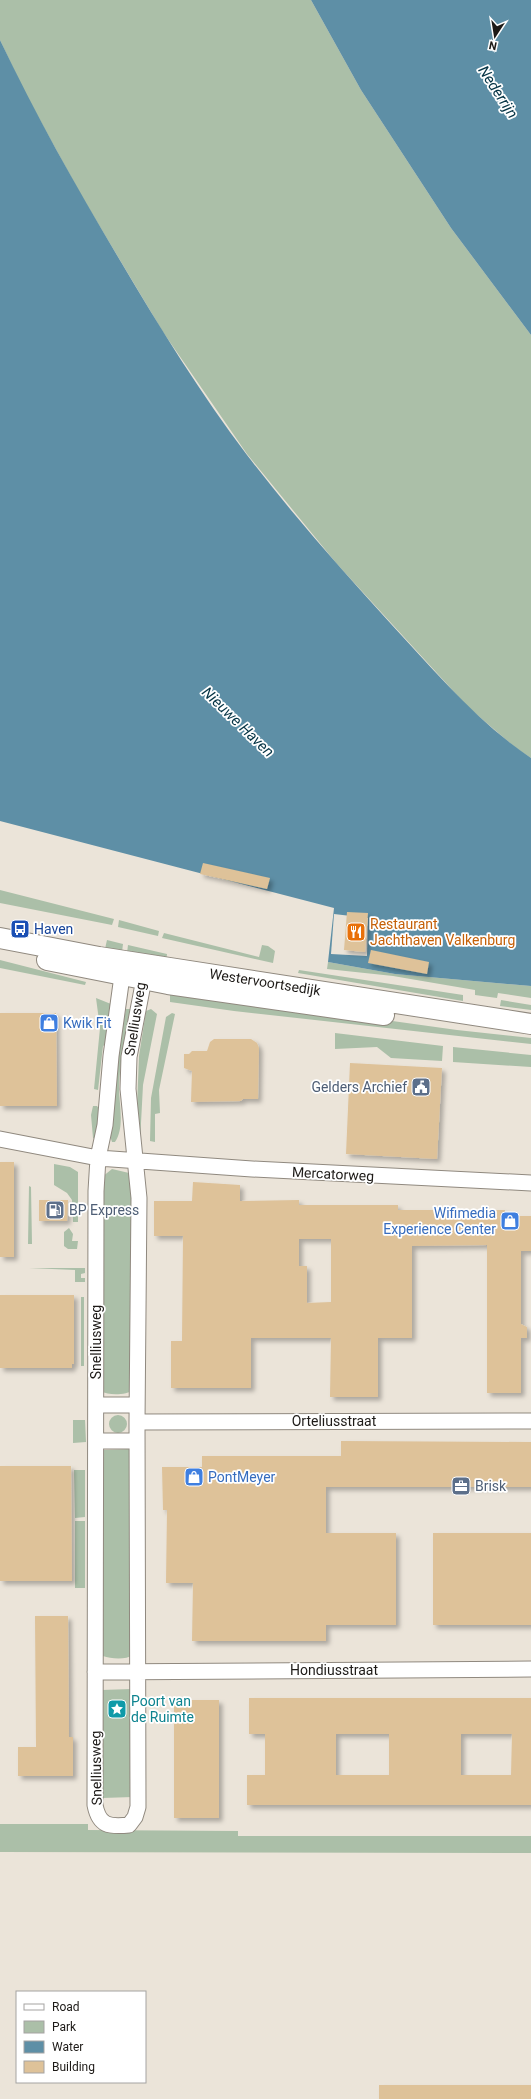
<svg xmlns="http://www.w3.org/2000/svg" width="531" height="2099" viewBox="0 0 531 2099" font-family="Roboto,sans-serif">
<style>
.green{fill:#abbfa8}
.water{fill:#5e8fa6}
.pier{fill:#ebe4d9}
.building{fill:#dec299;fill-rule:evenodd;filter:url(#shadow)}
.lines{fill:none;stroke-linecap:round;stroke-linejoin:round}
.minor-casing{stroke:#90897f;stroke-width:17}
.major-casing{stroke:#90897f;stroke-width:22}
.minor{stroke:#fff;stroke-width:15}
.major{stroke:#fff;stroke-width:20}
.labels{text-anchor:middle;stroke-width:3.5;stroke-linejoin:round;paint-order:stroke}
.food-label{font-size:14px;fill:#c56008;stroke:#fff;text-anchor:start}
.transit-label{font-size:14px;fill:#164399;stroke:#fff;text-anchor:start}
.street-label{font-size:14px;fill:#1d1a17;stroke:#fff}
.shop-label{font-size:14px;fill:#366cbe;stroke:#fff;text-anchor:start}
.service-label{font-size:14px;fill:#4e5e75;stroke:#fff;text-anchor:start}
.culture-label{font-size:14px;fill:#0d838f;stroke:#fff;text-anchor:start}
.water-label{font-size:15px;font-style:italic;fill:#053445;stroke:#fff}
</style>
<defs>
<filter id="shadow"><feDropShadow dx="3.5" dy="3.5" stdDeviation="2" flood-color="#0004"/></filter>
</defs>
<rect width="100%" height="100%" fill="#ebe4d9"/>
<path class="green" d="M0,0h311l50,90 90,138 80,107v423l-15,-10 -48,-41 -131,-143 -90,-110 -84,-122 -82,-137 -57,-104 -24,-51z
M0,890l114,29 -2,6 -112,-22z
M119,920l40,11 -1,5 -40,-9z
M164,933l95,24 3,-12 6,1 7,5 -2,12 -111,-25z
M107,940l16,4 -1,8 5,1 1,-8 39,9 -1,9 -62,-10z
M0,960l86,22 -1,3 -85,-17z
M328,962l67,12 136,12v12l-33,-5 -1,5 -22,-3v-5l-82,-14 -66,-7z
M299,970l164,25v6l-165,-28z
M170,990l287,40 74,8v6l-297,-33 -64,-9z
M96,998l15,6 -1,37 -7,5 -5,44 -4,-1 6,-61z
M501,1000l30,5v5l-31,-4z
M126,1009h4c-5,26 -10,51 -11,78 0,17 6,40 -4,55h-3l-3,-9 10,-87z
M151,1009l6,5 -14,71 -3,57 -4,-10 3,-76 7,-45z
M172,1013l3,1 -16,76 1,23 -5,1v28l-5,-1 1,-43 15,-81z
M335,1033l108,13 -1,15 -51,-3 -14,-11 -42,2z
M453,1047l78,8v12l-78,-5z
M93,1106h4l3,4 -5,29 -2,-1 -2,-23z
M54,1164l16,3 8,5v50h-5l-1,-22 -5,-7 -13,-8z
M112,1169l17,4 4,7 1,210c-8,5 -25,6 -33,1l1,-214z
M29,1186l2,1 1,57h-4z
M69,1228l4,6 -1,7h6l-1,8h-9l-4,-3v-14z
M29,1268h56v5l-4,1v4h4v4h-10v-12z
M81,1297h3v69h-3z
M109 1424a9 9 0 1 1 18 0a9 9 0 1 1-18 0Z
M73,1420h12l1,22 -13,1z
M131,1449l2,206c-7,5 -22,4 -30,1l-2,-5v-197l3,-4z
M74,1470h11v47l-10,1z
M75,1521h10v67h-10z
M132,1689l1,108 -31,1 -1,-108z
M0,1824h88v6l150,1v5h293v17l-531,-1z"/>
<path class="water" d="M311,0h220v335l-80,-107 -90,-138z
M0,40c36,76 78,150 121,222 39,66 80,132 126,193 45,59 94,114 144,169 44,47 86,98 140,134v228l-136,-12 -67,-12 6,-54 -334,-87z"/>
<path class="pier" d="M334,914l34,4 -1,38 -36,-2z"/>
<path class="building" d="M203,863l67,15 -3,11 -67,-15z
M347,912l21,1 -3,39 -21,-2z
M371,950l58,12 -2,12 -59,-11z
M0,1013h56l1,93h-57z
M214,1039h37l6,4 2,5 -1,51h-15l-2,2 -50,1 1,-31 -8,-3v-14h5l3,-3h15l3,-9z
M350,1063l92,5 -5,91 -91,-5z
M0,1162h14v95h-14z
M193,1182l47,3v16l59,-1v5h99v5h107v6h26v35h-10v73l6,3v11h-6v55h-34v-148l-75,1v92h-34v59h-48l1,-59h-80v50h-80v-47h11l1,-105h-29v-35h38zM299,1239h32v63l-24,1v-37h-8z
M39,1200h29l-1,21h-28z
M0,1295h74v69h-2v4h-72z
M341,1441l190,1v45h-205v46h70v92h-70v16h-134l1,-58h-27l1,-73h-4l-1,-43h40v-11h139z
M0,1466h71l1,115h-72z
M433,1533h98v92h-98z
M35,1616h33l1,121h4v39h-55v-29h18z
M249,1698h282v107h-284v-30h18v-41h-16zM336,1734h53v41h-53zM461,1734h51l-1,41h-50z
M174,1700h45v118h-45z
M379,2085h152v14h-152z"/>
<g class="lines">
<defs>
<path id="minor" d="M135,962l9,17 -15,78 -1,32 11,109 -2,224 1,385 -3,10 -6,8c-20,2 -30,1 -34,-20l1,-614 2,-33 7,-33 6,-69 11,-80z
M0,1139l98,19 154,11 279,14
M96,1405h41
M137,1422l394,-1
M96,1441h41
M95,1672l436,-3"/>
<path id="major" d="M0,938l99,19 432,67
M47,960l121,24 216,31"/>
</defs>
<use href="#minor" class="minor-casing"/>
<use href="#major" class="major-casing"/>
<use href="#minor" class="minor"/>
<use href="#major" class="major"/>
</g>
<defs>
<symbol id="bus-square" viewBox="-11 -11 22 22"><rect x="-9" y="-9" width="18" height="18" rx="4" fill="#1a4fb4" stroke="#fff"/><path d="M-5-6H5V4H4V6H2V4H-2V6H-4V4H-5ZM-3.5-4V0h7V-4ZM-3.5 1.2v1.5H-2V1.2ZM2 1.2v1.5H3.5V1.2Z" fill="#fff"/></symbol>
<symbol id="restaurant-square" viewBox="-11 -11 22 22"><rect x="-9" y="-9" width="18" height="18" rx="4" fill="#e8710a" stroke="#fff"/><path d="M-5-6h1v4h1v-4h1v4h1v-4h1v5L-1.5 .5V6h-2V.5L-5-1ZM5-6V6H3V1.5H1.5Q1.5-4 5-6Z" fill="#fff"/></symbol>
<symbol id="shop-square" viewBox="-11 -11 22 22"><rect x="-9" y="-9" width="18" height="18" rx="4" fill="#3f7fe0" stroke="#fff"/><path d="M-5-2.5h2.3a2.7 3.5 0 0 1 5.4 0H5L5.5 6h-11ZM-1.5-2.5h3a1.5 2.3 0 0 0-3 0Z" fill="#fff"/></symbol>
<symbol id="civic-square" viewBox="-11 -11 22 22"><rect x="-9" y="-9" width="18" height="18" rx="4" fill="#5c6f8a" stroke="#fff"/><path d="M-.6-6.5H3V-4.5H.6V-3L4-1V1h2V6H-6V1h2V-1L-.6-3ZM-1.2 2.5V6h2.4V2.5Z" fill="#fff"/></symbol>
<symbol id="fuel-square" viewBox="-11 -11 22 22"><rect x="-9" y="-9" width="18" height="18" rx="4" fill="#5c6f8a" stroke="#fff"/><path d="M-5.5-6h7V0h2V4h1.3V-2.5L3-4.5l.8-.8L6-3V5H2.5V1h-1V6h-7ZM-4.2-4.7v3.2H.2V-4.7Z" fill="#fff"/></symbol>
<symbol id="office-square" viewBox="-11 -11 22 22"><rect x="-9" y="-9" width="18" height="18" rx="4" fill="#5c6f8a" stroke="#fff"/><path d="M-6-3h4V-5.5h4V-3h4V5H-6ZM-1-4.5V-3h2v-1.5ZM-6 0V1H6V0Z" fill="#fff"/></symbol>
<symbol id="sight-square" viewBox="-11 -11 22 22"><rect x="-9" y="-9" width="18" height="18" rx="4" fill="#0f9aa8" stroke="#fff"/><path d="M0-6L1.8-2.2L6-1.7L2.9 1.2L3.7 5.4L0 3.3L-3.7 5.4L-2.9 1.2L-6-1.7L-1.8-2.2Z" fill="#fff"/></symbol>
</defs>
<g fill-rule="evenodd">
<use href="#bus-square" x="9" y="918" width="22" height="22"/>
<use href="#restaurant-square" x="345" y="921" width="22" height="22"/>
<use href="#shop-square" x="38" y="1012" width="22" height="22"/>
<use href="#civic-square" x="410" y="1076" width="22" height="22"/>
<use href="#fuel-square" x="44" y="1199" width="22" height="22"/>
<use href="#shop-square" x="499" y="1210" width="22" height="22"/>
<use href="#shop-square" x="183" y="1466" width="22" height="22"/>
<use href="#office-square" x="450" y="1475" width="22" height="22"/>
<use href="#sight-square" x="106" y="1698" width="22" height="22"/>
</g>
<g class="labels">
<g class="food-label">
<text x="370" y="929">Restaurant<tspan x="370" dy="16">Jachthaven Valkenburg</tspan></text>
</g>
<g class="transit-label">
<text x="34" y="934">Haven</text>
</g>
<g class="street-label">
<text transform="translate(265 982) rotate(9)" y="5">Westervoortsedijk</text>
<text transform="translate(135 1019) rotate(-81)" y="5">Snelliusweg</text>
<text transform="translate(333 1174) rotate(3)" y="5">Mercatorweg</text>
<text transform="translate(96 1342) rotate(-90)" y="5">Snelliusweg</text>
<text x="334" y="1426">Orteliusstraat</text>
<text x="334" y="1675">Hondiusstraat</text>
<text transform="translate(96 1768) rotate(-91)" y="5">Snelliusweg</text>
</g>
<g class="shop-label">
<text x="63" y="1028">Kwik Fit</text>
<text x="496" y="1218" text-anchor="end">Wifimedia<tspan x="496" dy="16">Experience Center</tspan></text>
<text x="208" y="1482">PontMeyer</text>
</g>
<g class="service-label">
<text x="407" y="1092" text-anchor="end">Gelders Archief</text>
<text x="69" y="1215">BP Express</text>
<text x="475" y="1491">Brisk</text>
</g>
<g class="culture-label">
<text x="131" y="1706">Poort van<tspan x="131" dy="16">de Ruimte</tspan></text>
</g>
<g class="water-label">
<text transform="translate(498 92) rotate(57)" y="5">Nederrijn</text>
<text transform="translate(238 722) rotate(44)" y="5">Nieuwe Haven</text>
</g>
</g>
<rect x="16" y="1991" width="130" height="92" fill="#ffffff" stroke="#a5a3a2"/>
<rect x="24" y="2004" width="20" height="6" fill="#ffffff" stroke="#a5a3a2"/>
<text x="52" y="2011" font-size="12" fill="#1d1a17">Road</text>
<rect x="24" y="2021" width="20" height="12" fill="#abbfa8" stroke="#a5a3a2"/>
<text x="52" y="2031" font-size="12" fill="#1d1a17">Park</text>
<rect x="24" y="2041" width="20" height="12" fill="#5e8fa6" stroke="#a5a3a2"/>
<text x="52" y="2051" font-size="12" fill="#1d1a17">Water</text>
<rect x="24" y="2061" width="20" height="12" fill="#dec299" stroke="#a5a3a2"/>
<text x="52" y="2071" font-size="12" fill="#1d1a17">Building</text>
<g transform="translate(495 36) rotate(192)" stroke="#ffffff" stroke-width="3" paint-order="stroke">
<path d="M0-3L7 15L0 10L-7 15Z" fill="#1d1a17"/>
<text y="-6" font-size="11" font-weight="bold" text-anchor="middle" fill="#1d1a17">N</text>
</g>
</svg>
